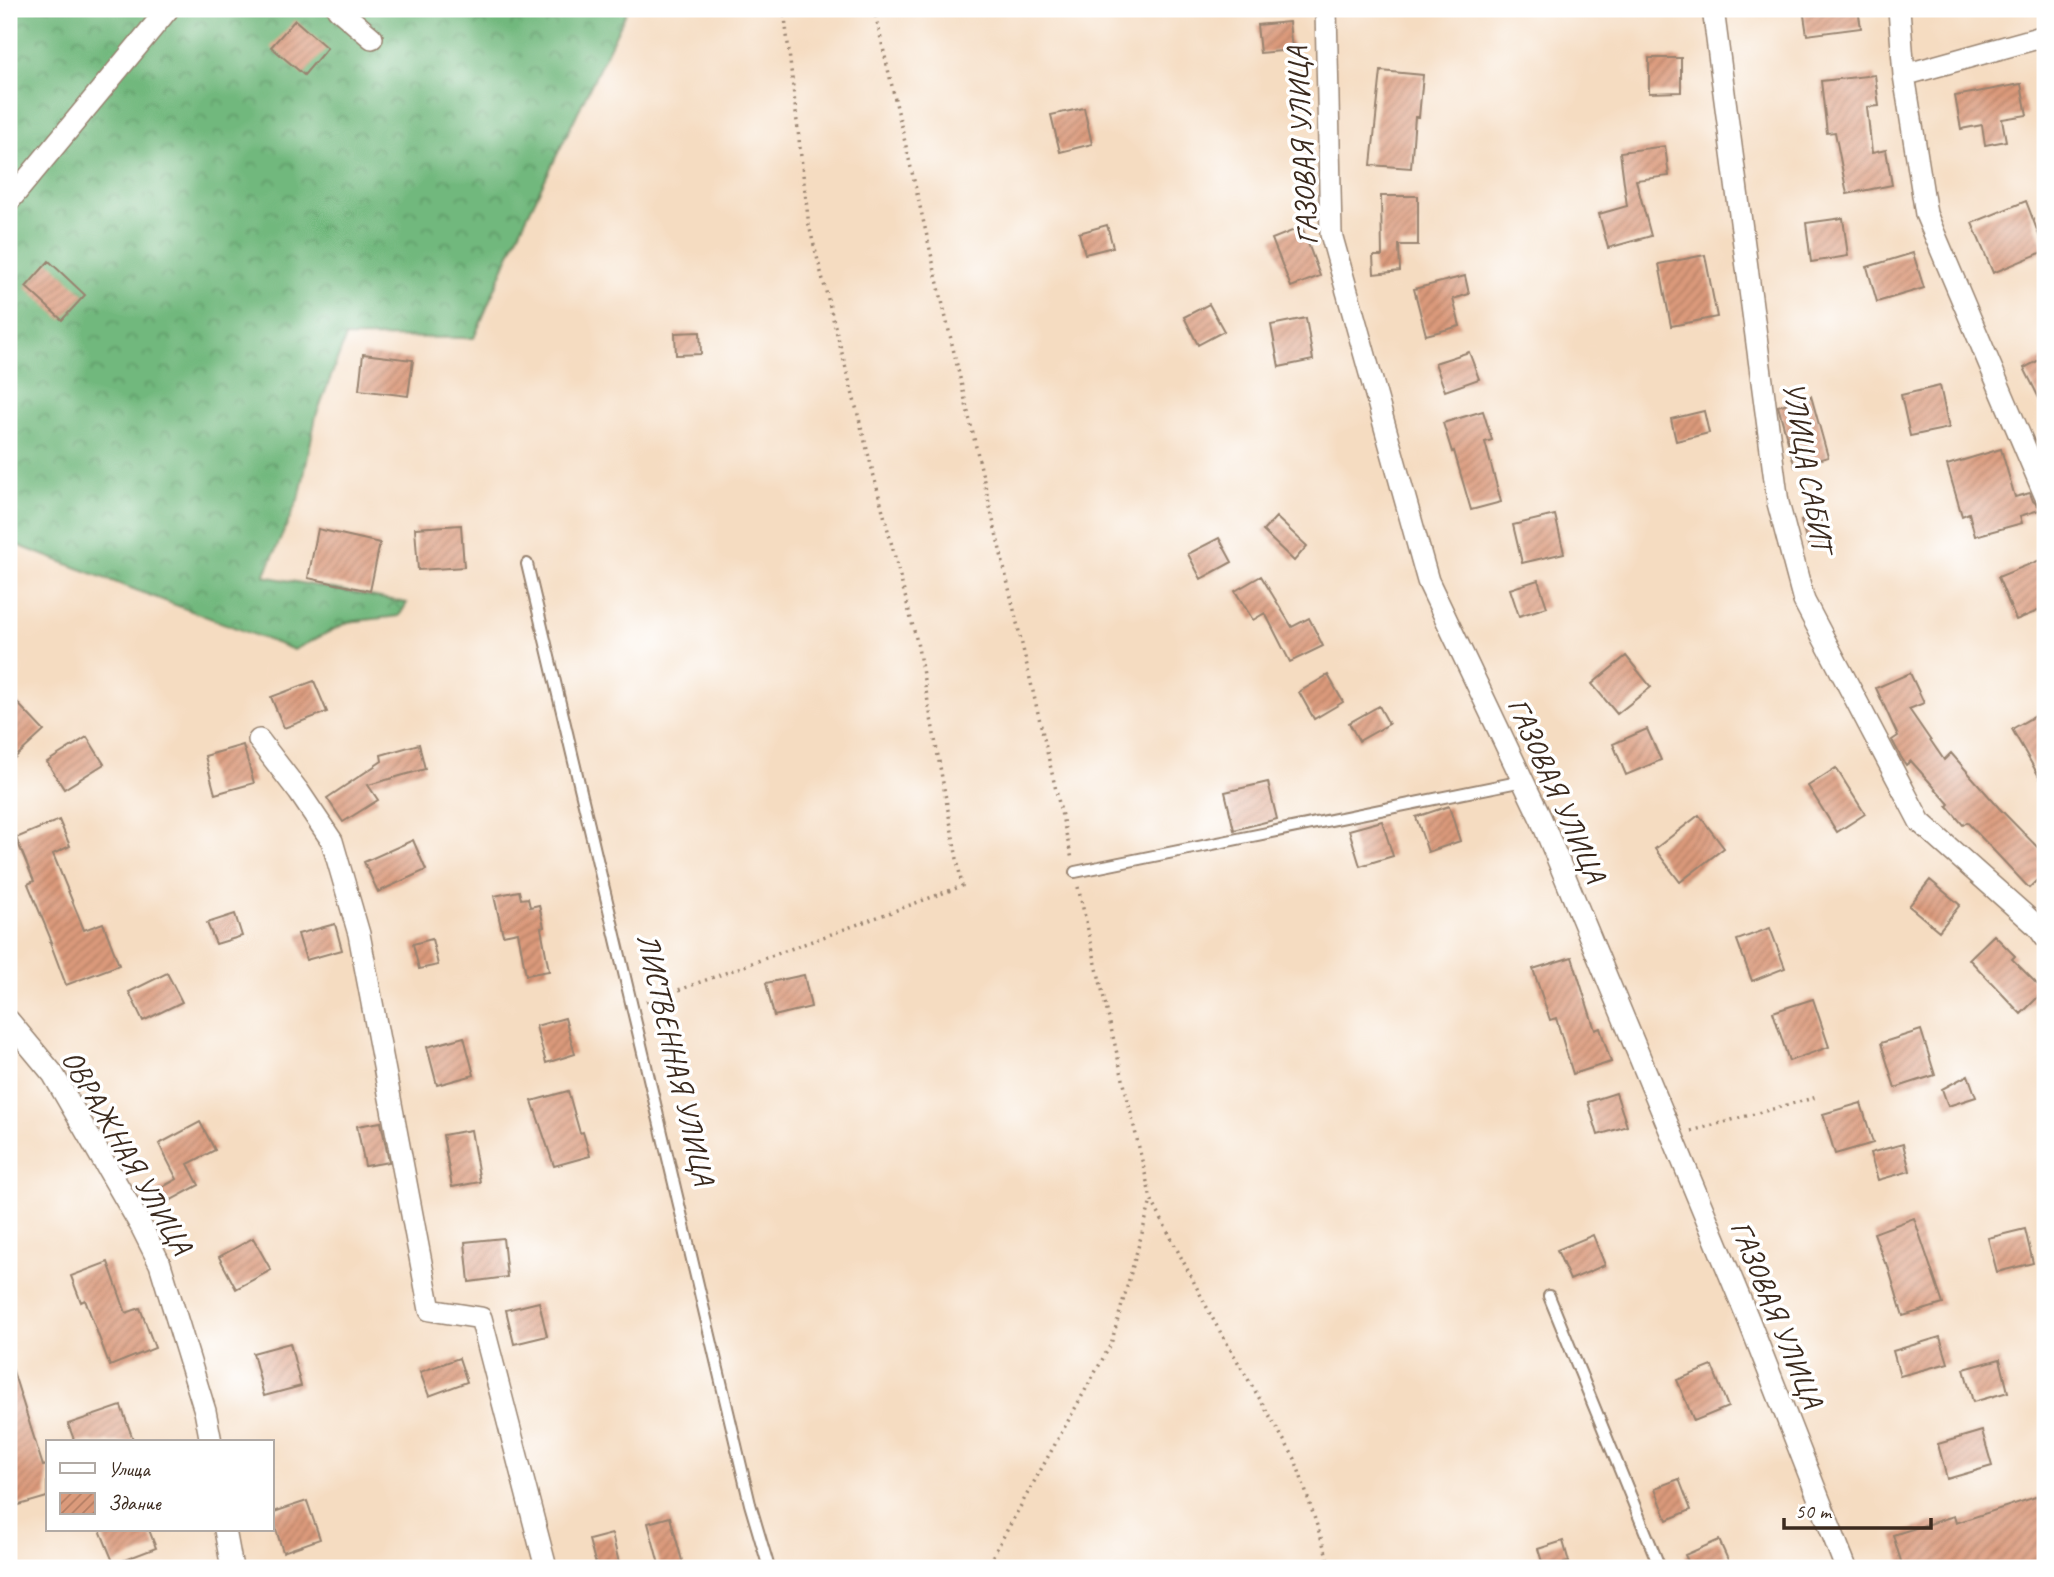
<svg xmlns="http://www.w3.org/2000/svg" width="2054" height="1577" viewBox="0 0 2054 1577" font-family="Caveat,sans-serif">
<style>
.forest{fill:url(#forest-crowns);stroke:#56714e;stroke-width:2}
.building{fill:url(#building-hatch)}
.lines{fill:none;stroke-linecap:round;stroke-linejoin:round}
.service-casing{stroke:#988370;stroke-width:14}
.minor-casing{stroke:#988370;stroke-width:24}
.path{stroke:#988370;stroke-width:3.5;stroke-dasharray:2 5;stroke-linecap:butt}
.service{stroke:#fff;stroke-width:10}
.minor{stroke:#fff;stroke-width:21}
.labels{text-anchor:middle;stroke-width:7;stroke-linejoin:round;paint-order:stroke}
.street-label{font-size:30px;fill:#3b2a1e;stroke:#fff}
</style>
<defs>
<pattern id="forest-crowns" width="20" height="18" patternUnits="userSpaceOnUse" patternTransform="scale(1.75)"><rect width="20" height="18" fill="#71b87d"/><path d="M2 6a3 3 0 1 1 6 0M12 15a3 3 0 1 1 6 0" fill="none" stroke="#5e9666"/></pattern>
<pattern id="building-hatch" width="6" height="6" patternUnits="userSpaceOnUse" patternTransform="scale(1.75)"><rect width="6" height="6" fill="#db9a7b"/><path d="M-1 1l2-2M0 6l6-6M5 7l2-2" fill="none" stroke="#b37e64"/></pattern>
</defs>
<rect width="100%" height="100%" fill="#fff"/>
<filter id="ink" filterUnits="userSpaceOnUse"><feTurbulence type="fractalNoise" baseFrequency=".0143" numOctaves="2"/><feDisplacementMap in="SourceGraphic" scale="14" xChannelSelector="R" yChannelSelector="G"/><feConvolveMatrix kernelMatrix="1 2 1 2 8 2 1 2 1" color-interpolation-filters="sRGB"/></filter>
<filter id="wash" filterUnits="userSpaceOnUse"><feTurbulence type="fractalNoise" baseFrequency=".00686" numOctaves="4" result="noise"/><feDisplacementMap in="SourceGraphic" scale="28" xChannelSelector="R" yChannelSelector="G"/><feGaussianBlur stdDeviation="1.57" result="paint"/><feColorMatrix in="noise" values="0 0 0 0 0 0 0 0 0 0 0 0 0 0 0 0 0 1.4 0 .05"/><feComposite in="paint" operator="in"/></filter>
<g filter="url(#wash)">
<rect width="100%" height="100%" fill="#f5dcc1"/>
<path class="forest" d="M9,9h619l-112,230 -42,99 -128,-1 -30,79 -16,79 -36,81 143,27 -8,13 -51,6 -54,28 -285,-108z"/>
<g id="blocks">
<path class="building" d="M1803,9h55l3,19 -54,7z
M295,20l32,28 -23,27 -33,-28z
M1289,22l3,28 -32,3 -3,-28z
M1649,58h32v34l-32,1z
M1381,71l42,4 -4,42h-4l-4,51 -40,-3z
M1875,75l4,31 -12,1 5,46 14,-3 6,35 -45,9 -12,-62 -8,1 -6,-52z
M2021,84l6,31 -25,4 4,22 -21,4 -3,-20 -21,4 -6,-33z
M1084,108l8,36 -32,8 -9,-37z
M1665,146l4,30 -33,4 15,56 -43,12 -9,-34 28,-8 -7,-54z
M1381,196h37v49h-19l1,26 -26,3 -1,-18h9z
M2026,201l19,50 -52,22 -21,-50z
M1843,218l5,38 -37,6 -5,-39z
M1107,225l6,22 -28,7 -6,-21z
M1302,227l18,49 -29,11 -19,-48z
M1913,253l11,35 -47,14 -10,-35z
M1705,255l12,62 -46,9 -12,-62z
M49,261l36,34 -23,25 -36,-33z
M1465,276l4,18 -16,5 7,27 -34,9 -12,-46z
M1209,304l15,27 -26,14 -14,-28z
M1306,318l7,42 -34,7 -8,-42z
M700,332l1,22 -25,1 -1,-22z
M1469,352l10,27 -34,12 -10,-28z
M363,354l50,6 -5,36 -49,-6z
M2045,357v53l-21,-42z
M1940,386l9,42 -39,8 -9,-41z
M1811,396l17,61 -33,10 -17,-61z
M1483,411l9,29 -7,2 16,60 -30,8 -17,-59 -2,1 -9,-29z
M1704,411l5,22 -33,8 -5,-22z
M2001,449l14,48 15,-4 3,8 9,8 -22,7 2,7 -47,13 -6,-23 -7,3 -15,-51z
M1555,515l9,38 -42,10 -9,-38z
M1819,515l9,28 -19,5 -8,-27z
M1276,517l31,29 -13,15 -31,-30z
M461,525l3,42 -46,3 -3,-42z
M318,529l62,14 -10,48 -62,-13z
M1219,538l13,24 -31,17 -13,-25z
M2045,558v50l-29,12 -18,-43z
M1261,576l31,51 17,-9 14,28 -33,16 -25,-49 -12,7 -18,-29z
M1538,580l9,27 -28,9 -9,-27z
M1626,656l25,31 -34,27 -25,-30z
M1910,673l14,30 -15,6 35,51 7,-7 48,55 46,47v17l-16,16 -62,-66 -4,3 -16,-19 2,-2 -38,-43 -5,4 -5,-8 -9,-17 6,-4 -22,-48z
M1328,675l15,27 -29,17 -15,-27z
M314,681l13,31 -43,16 -13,-31z
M9,694l35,37 -35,32z
M1379,706l10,18 -30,17 -10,-18z
M2045,710v77l-33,-58z
M1647,729l14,31 -35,15 -13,-31z
M87,737l17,27 -40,25 -17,-27z
M419,744l6,25 -57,16 10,15 -35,22 -16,-24 55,-37 -1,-6z
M243,745l11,38 -39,11 -10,-38z
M1836,768l29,46 -28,18 -29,-46z
M1268,782l9,37 -43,11 -9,-38z
M1449,806l11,35 -32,11 -12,-35z
M1699,815l25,33 -44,34 -25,-33z
M59,820l11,26 -17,8 31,76 19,-7 16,42 -53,20 -16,-43h2l-24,-58 6,-3 -18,-43z
M1382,821l11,35 -33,10 -11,-36z
M413,840l13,30 -48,22 -14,-30z
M1930,880l30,25 -21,26 -30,-25z
M519,891l2,8 7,-1 2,9 9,-2 5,22 -3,1 8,43 -23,4 -8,-43 -15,3 -9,-39z
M235,914l7,22 -26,8 -9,-21z
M335,924l7,26 -36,10 -8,-26z
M1770,928l15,40 -33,13 -15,-41z
M1994,935l21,21 -3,3 32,32 -23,23 -52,-55z
M432,939l6,26 -19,4 -6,-25z
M1572,957l23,73 5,-2 11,34 -38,12 -17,-56 -6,2 -17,-51z
M167,973l15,29 -39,19 -14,-29z
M804,975l7,32 -37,9 -8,-33z
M1813,999l16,48 -40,14 -16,-49z
M565,1018l10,36 -29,9 -10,-37z
M1921,1030l14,45 -40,13 -14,-45z
M464,1037l10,38 -37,10 -10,-38z
M1968,1075l8,22 -28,9 -6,-17z
M568,1091l12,42 3,-1 7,24 -36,10 -22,-65z
M1616,1093l11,33 -29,9 -10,-33z
M1861,1103l12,40 -38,11 -12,-40z
M200,1122l15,28 -27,14 11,21 -35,19 -7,-14 20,-11 -18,-35z
M381,1122l8,40 -24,4 -8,-40z
M471,1130l9,52 -28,5 -9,-52z
M1903,1144l7,27 -32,9 -8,-27z
M1914,1218l29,86 -40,12 -16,-53h-2l-11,-30z
M2025,1229l8,34 -36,9 -9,-34z
M1593,1235l12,30 -35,15 -13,-30z
M253,1238l18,32 -35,19 -17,-32z
M503,1238l4,39 -38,5 -4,-40z
M108,1262l18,51 14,-5 15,40 -45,18 -25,-66 -4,2 -10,-26z
M539,1302l8,34 -33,8 -8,-34z
M1940,1337l8,26 -48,13 -7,-25z
M290,1343l11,43 -37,10 -11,-43z
M459,1358l8,24 -38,14 -9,-24z
M2000,1359l8,33 -35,10 -9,-33z
M1712,1366l16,41 -34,14 -17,-41z
M12,1368l31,98 4,-1v32l-38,11v-139z
M121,1406l13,36h-59l-7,-18z
M1982,1431l10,35 -45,13 -9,-35z
M1679,1479l12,31 -24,10 -12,-32z
M2045,1494v66l-25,8h-117l-10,-33 61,-19 2,7z
M307,1501l13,38 -37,13 -12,-39z
M670,1517l14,51h-24l-12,-45z
M100,1530h49l7,18 -42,16z
M612,1534l7,29 -22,5 -8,-28z
M1719,1540l10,22 -15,6h-23l-6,-13z
M1563,1541l6,21 -25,6 -6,-19z"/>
</g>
</g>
<g filter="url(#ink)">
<use href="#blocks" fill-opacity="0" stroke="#988370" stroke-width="2"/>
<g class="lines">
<defs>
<path id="service" d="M527,564l223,940 19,64
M1075,872l448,-91
M1549,1296l111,272"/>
<path id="minor" d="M338,9l34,29
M1326,9l5,225 97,347 113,238 208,502 97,247
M1713,9l65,494 26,98 116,221 118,105 7,10
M1899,9l5,66
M2045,36l-141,39 22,139 119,281
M9,201l159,-192
M259,740l40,52 33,49 27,93 71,376 51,8 65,250
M9,1021l44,53 88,152 19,38 45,147 6,31
M225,1530l7,38"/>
</defs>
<use href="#service" class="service-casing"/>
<use href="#minor" class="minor-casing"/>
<path class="path" d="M874,9l198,850
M1078,887l73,312 64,124 80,136 36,109
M646,1002l316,-116 -45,-244 -108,-416 -25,-217
M1691,1131l126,-34
M986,1568l125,-224 40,-143"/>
<use href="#service" class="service"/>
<use href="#minor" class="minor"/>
</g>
</g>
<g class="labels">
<g class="street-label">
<text transform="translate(1302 146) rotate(-93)" y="10">ГАЗОВАЯ УЛИЦА</text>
<text transform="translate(1808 466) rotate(80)" y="10">УЛИЦА САБИТ</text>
<text transform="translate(1557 790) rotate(66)" y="10">ГАЗОВАЯ УЛИЦА</text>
<text transform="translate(676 1059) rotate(77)" y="10">ЛИСТВЕННАЯ УЛИЦА</text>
<text transform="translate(127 1152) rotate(60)" y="10">ОВРАЖНАЯ УЛИЦА</text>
<text transform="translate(1777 1314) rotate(68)" y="10">ГАЗОВАЯ УЛИЦА</text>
</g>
</g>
<rect width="2054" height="1577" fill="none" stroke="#fff" stroke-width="35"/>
<rect x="46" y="1440" width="228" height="91" fill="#ffffff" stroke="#b1aaa5" stroke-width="2"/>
<rect x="60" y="1463" width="35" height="10" fill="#ffffff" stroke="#b1aaa5" stroke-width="2"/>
<text x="108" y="1476" font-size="21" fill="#3b2a1e">Улица</text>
<rect x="60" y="1493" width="35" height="21" fill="url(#building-hatch)" stroke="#b1aaa5" stroke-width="2"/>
<text x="108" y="1510" font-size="21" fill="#3b2a1e">Здание</text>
<path d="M1784 1518v10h147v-10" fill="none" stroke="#3b2a1e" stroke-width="3.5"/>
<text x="1795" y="1518" font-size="21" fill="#3b2a1e" stroke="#ffffff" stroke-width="5" paint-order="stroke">50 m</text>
</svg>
